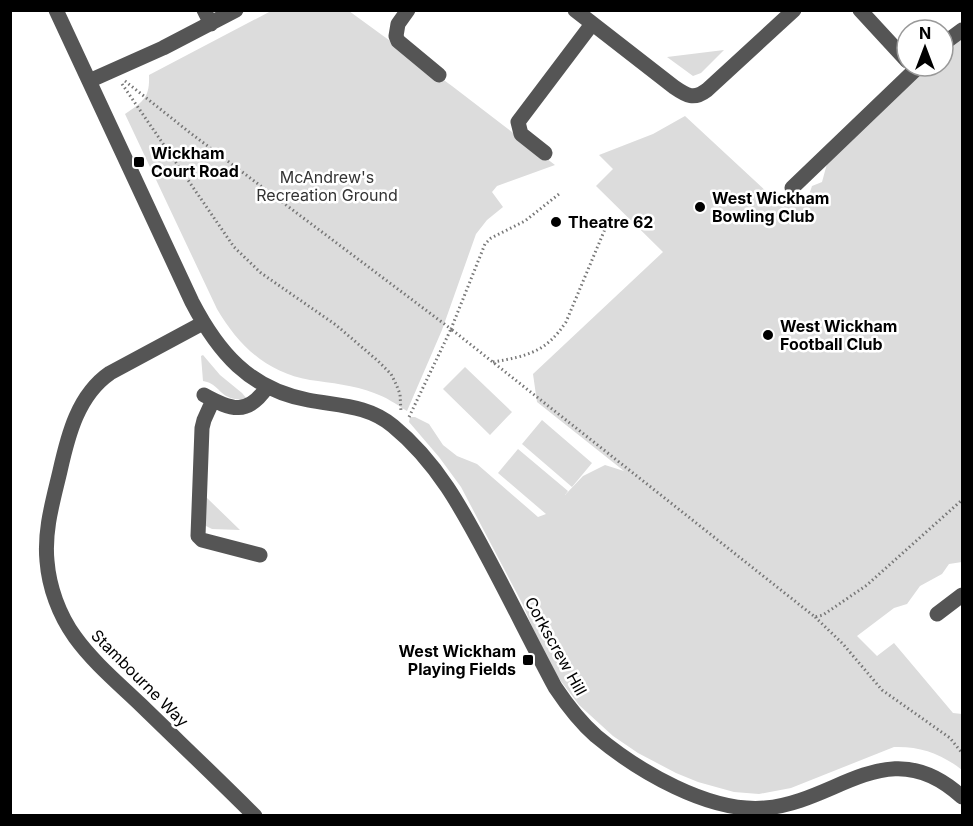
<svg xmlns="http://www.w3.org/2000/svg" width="973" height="826" viewBox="0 0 973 826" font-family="Inter,sans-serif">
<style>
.green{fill:#dcdcdc}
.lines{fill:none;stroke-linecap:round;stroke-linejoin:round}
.path{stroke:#777;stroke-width:3;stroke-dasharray:1.5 3;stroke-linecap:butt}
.minor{stroke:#555;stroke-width:15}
.poi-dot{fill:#000;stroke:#fff;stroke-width:2}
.labels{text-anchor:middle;stroke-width:5;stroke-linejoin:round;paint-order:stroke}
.poi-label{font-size:16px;font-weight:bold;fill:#000;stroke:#fff;text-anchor:start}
.park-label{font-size:16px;fill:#333;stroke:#fff}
.street-label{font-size:16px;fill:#000;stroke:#fff}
</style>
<rect width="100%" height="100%" fill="#fff"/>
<path class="green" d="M271,11h78l103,75 103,79 -58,21 -5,6 11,15 -16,13 -11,14 -34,96 -35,81c-11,-7 -21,-14 -33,-18 -20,-8 -43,-10 -64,-13 -43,-7 -72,-35 -93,-71l-92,-195c18,-12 25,-16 24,-39z
M962,36v526l-13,2 -7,10 -22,12 -13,18 -13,4 -37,28 20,20 17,-13 59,70 9,1v56c-20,-16 -42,-24 -68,-23l-103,41 -32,6 -25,-2 -36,-10 -22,-9 -38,-20 -25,-17 -34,-31 -22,-29 -11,-16 -23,-55 -62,-118 -22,-30 -30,-35 1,-5h5l14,7 14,21 14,11 20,8 61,53 8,-3 -48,-41 20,-24 50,42 -3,4 18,-19 22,-11 19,6 -87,-69 -4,-28 130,-122 -67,-66 17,-17 -14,-14 54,-21 32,-18 98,91 10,-8 16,-4 3,-9 10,-4 6,-22 97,-94h18v-16z
M724,50l-23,23 -8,3 -26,-19z
M203,355l17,20 22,18 5,6c-29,3 -25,-15 -44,-18l-2,-25z
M465,367l47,45 -22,23 -47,-46z
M542,420l50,43 -20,24 -50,-43z
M206,497l34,33 -28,-1 -8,-4z"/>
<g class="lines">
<path class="path" d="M125,81l64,51 262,197 34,-85 6,-6 34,-17 34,-27
M122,84l112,163 27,26 75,52 42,36 13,13 5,10 4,10 1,18
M493,362c35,-6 53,-10 73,-40l39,-93
M409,417l42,-88 364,288 8,-2 44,-30 95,-85
M815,617l28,27 39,46 68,48 12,15"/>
<path class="minor" d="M56,10l136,292c26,50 57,87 116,98 31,6 60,5 85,26 44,36 69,83 95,132 23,43 44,86 67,129 12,18 25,35 41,49 42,35 113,77 169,72 73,-6 124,-78 197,-11
M204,10l7,14
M408,10l-10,14 -2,12 2,5 41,34
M575,10l99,77c13,9 20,13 33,3l87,-80
M860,10l47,51
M943,44l19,-14
M89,81l74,-33 73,-38
M545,153l-24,-19 -3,-12 74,-98
M792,188l123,-118 -3,-4
M203,323l-93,50c-32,22 -42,62 -50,98 -7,30 -16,59 -13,90 2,26 12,54 28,76 18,25 43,46 66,68 38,37 76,73 114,111
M204,395c27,15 44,21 63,-8
M213,400l-9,20 -2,8 -4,108 4,4 58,15
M937,614l25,-19"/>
</g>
<g class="poi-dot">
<rect x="133" y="156" width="12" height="12" rx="3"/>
<circle cx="700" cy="207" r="6"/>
<circle cx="556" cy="222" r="6"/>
<circle cx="768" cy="335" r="6"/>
<rect x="522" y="654" width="12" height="12" rx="3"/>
</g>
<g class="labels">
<g class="poi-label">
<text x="151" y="159">Wickham<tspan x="151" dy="18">Court Road</tspan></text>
<text x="712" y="204">West Wickham<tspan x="712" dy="18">Bowling Club</tspan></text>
<text x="568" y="228">Theatre 62</text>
<text x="780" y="332">West Wickham<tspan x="780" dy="18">Football Club</tspan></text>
<text x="516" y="657" text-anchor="end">West Wickham<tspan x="516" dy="18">Playing Fields</tspan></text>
</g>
<g class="park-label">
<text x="327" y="183">McAndrew's<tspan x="327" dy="18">Recreation Ground</tspan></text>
</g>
<g class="street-label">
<text transform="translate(556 646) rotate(61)" y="6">Corkscrew Hill</text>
<text transform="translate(140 678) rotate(45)" y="6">Stambourne Way</text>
</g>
</g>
<rect width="973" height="826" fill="none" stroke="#000000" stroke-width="24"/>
<g transform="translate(925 48)"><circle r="28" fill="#ffffff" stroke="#999999" stroke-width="1.5"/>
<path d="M0-4.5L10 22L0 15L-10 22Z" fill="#000000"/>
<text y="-9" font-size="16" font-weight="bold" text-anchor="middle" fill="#000000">N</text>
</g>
</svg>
